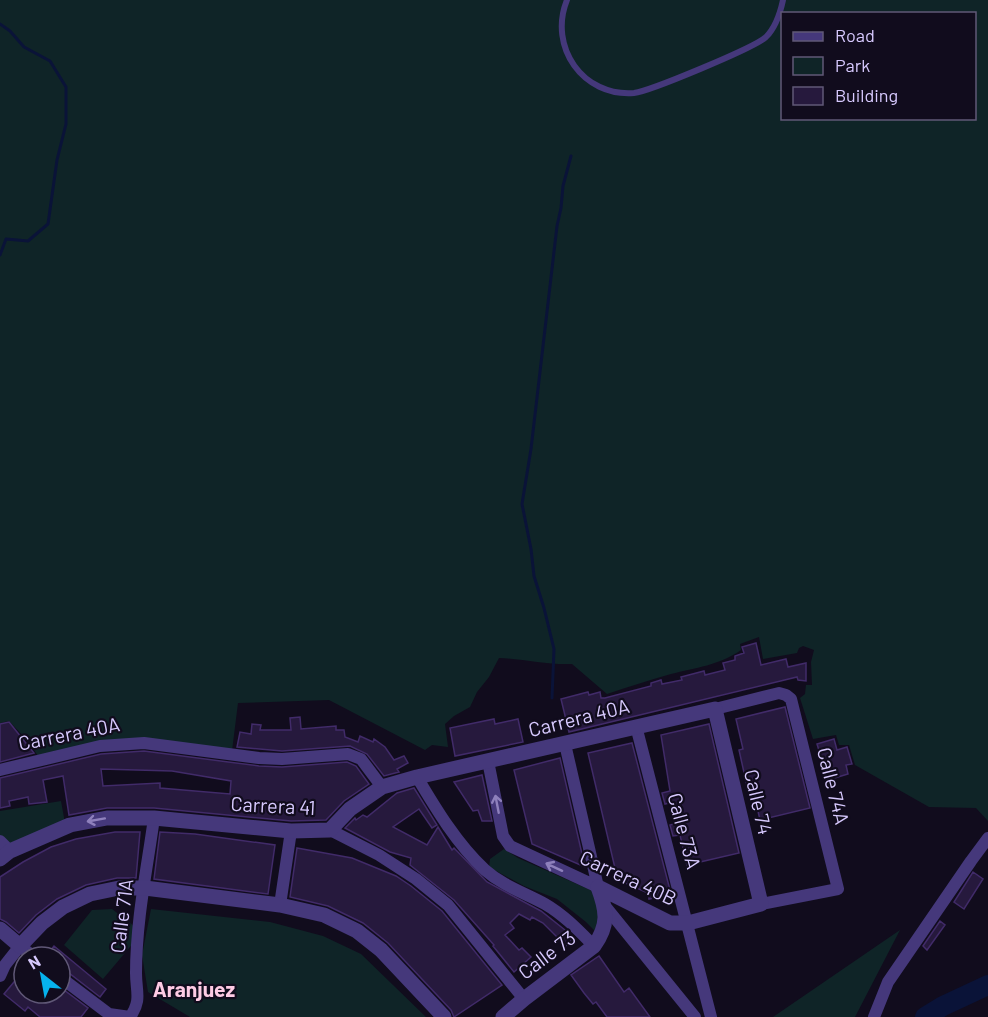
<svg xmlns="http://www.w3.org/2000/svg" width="988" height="1017" viewBox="0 0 988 1017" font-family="Barlow,sans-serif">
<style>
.green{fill:#0f2427;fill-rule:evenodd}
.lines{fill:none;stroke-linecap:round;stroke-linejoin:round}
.stream{stroke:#0a1338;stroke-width:3}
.river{stroke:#0a1338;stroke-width:20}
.building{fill:#26193d;stroke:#412b69;stroke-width:1.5;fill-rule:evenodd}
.service{stroke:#45387b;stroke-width:6}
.minor{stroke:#45387b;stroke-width:12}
.tertiary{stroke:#45387b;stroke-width:15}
.oneway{stroke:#8e80bc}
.labels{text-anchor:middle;stroke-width:4.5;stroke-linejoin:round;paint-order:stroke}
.street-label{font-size:20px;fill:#d7c9fe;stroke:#110c1d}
.neighbourhood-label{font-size:21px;font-weight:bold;fill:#fecbe4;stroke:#110c1d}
</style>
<rect width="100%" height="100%" fill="#110c1d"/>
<path class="green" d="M0,0h988v821l-12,-13 -47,-1 -74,-42 -6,-20h-10l-3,-10 -23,4 -13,-41 5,-4 1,-9h6l-1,-23 3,-12 -11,-4 -4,2 -2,5 -34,6 -4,-22 -19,7 1,6c-21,15 -46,18 -70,24 -22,6 -43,13 -64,20l-35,-30c-25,1 -48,-5 -73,-6l-10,19 -12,15 -7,15 -16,9 -9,8 3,23 -16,-2 -7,5 -96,-50 -91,3 -6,48 -92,-11 -102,16 -10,-15 -19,-20 -9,2zM782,14h192v104h-192z
M61,801l4,22 -53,26 -12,-12v-26z
M504,849l14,9 77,34 4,6 -2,35 -11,-11 -29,-23 -33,-13 -35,-19 1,-8z
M112,909l22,17 1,15 -32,38 -39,-34 28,-35z
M151,909l119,13 53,14 38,18 65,63h-236l-42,-25 -6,-37z
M900,930l-45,87h-82z"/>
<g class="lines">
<path class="stream" d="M0,24l10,7 14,16 26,14 16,26v37l-9,36 -9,64 -20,17 -22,-2 -6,16
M552,698l2,-49 -10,-41 -10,-32 -3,-27 -9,-45 9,-55 26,-223 4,-18 2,-22 8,-30"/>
<path class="river" d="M925,1017l18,-11 45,-21"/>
</g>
<path class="building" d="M756,643l5,22 25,-6 2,8 18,-4v18l-8,-1 -1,-3 -228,55 -8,-33 27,-7 1,3 11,-3 1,6h4l46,-12v-3l10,-3 1,4 20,-4 -1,-3 23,-6 1,4 20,-5 -2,-7 12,-3v-4l9,-3 -2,-6z
M785,707l25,101 -50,12 -8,-35 -5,1 -8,-36 4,-1 -7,-30z
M300,717l1,12 35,-3v4h8l1,7 13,5 2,-6 13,6 1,-3 11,8 9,13 10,-4 4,7 -11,6 2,3 -15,4 -17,-22 -17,-8 -68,5 -45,-4 3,-15 11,2 1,-10 9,1 -1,5h31l-1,-12z
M494,719l1,5 23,-5 5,23 -68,14 -5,-28z
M9,722l25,31 -34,9v-38z
M709,724l30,129 -52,12 -7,-30 -7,1 -3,-11 8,-2 -5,-21 -8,2 -3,-11 8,-2 -9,-56z
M834,739l3,11 10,-3 5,17 -6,1 2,9 -20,6 -11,-36z
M632,743l39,151 -22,5 -1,-6 -27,-12h-3l-30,-128z
M144,751l115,15 23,1 65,-5 9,4 13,18 -25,17 -18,19 -35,1 -137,-13h-47l-38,7 -6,-39 -20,4 4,22 -18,2 -1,-7 -19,4 1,5 -10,2v-30l101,-24zM101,769l71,2 59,10 -1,13 -70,-6v-5l-57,3z
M560,758l25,109 -53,-23 -18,-74z
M482,775l10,46h-10l-4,-11 -5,1 -19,-29z
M414,788l23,37 -5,3 -13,-19 -26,18 34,18 11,-18 14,23 2,-2 33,34 54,29 24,19 9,7 -8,9 -23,-23 -11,-6 -2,3 -11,-6 -9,9 4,5 -9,7 14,15 3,-2 9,9 -17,15 -21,-26 1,-1 -40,-45 -44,-35 1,-7 -21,-6 -45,-24 10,-10 1,2 7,-5 4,2 30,-24z
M140,832l-4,46h-19l-31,7 -29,14 -21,16 -17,18 -13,-11 -6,-3v-42l23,-15 28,-15 25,-8 39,-7z
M160,832l35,2 80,11 -7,49 -114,-15z
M297,848l55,10 44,18 15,10 31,25 60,74 -48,32 -3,-7 -63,-67 -25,-20 -35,-17 -38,-9z
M973,872l10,7 -19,30 -10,-7z
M940,921l5,4 -18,25 -4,-4z
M54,946l52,43 -6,8 -35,-27 -5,-1v-12h-15z
M599,956l25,36 5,-4 21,29h-43l-11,-15 -3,2 -9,-11 -13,-18z
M24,970v23h36v-6l28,21 -7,9h-41l-12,-10 -3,4 -21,-17z"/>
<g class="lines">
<path class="service" d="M567,0c-19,47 16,97 67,93 16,-2 120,-45 132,-56 10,-10 14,-23 17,-37"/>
<path class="minor" d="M715,709l64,-16 7,2 5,4 47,190 -77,15
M636,726l75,291
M565,744l33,143
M488,761l15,75 7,10 88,41
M0,770l100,-24 44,-3 115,15 23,1 66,-5 13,5 21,28
M417,777c19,32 40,67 68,93 18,16 40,23 60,34 19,11 34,27 49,42
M330,830l49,25 37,24 32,26 76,94
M0,841l10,10
M280,905l11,-74
M605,906l90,111
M0,976l5,-11 15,-19 14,11
M60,977l49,37 21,3
M130,1017c12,-17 6,-25 6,-44 0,-52 11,-104 18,-155
M874,1017l14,-35 83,-121 17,-23"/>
<path class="tertiary" d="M0,859l10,-8 60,-26 37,-7h47l137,13 39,-1 20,-21 32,-22 35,-10 298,-68 46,195 -73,19h-18l-72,-36
M0,929l20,17 22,-23 21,-16 27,-13 29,-6h26l135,17 44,10 33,16 24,19 63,67
M503,1017l21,-18 70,-53c15,-21 13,-35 4,-59"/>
</g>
<defs><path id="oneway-shaft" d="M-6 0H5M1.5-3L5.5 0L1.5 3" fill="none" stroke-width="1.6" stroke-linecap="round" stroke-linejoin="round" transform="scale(1.5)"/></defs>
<g class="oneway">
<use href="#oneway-shaft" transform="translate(497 804) rotate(-101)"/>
<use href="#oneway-shaft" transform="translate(96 820) rotate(170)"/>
<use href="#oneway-shaft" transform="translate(554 867) rotate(-155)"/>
</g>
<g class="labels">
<g class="street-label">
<text transform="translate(579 718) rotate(-14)" y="7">Carrera 40A</text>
<text transform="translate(69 734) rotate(-11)" y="7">Carrera 40A</text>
<text transform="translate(833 786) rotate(76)" y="7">Calle 74A</text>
<text transform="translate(758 802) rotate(77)" y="7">Calle 74</text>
<text transform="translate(273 806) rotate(3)" y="7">Carrera 41</text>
<text transform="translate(684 831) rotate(75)" y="7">Calle 73A</text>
<text transform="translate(628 878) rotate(25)" y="7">Carrera 40B</text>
<text transform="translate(122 916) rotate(-83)" y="7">Calle 71A</text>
<text transform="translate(547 955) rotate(-37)" y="7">Calle 73</text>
</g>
<g class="neighbourhood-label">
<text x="194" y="997">Aranjuez</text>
</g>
</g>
<rect x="781" y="12" width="195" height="108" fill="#110c1d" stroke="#605877" stroke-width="1.5"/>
<rect x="793" y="32" width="30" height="9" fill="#45387b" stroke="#605877" stroke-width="1.5"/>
<text x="835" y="42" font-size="18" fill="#d7c9fe">Road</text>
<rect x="793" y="57" width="30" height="18" fill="#0f2427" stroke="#605877" stroke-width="1.5"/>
<text x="835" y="72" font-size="18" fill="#d7c9fe">Park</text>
<rect x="793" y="87" width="30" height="18" fill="#26193d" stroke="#605877" stroke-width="1.5"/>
<text x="835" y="102" font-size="18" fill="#d7c9fe">Building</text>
<g transform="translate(42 975) rotate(329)"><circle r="28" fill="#110c1d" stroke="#605877" stroke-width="1.5"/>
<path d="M0-4.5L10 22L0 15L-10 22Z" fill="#06b2ed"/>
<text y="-9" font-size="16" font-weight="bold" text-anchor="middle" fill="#d7c9fe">N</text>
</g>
</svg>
